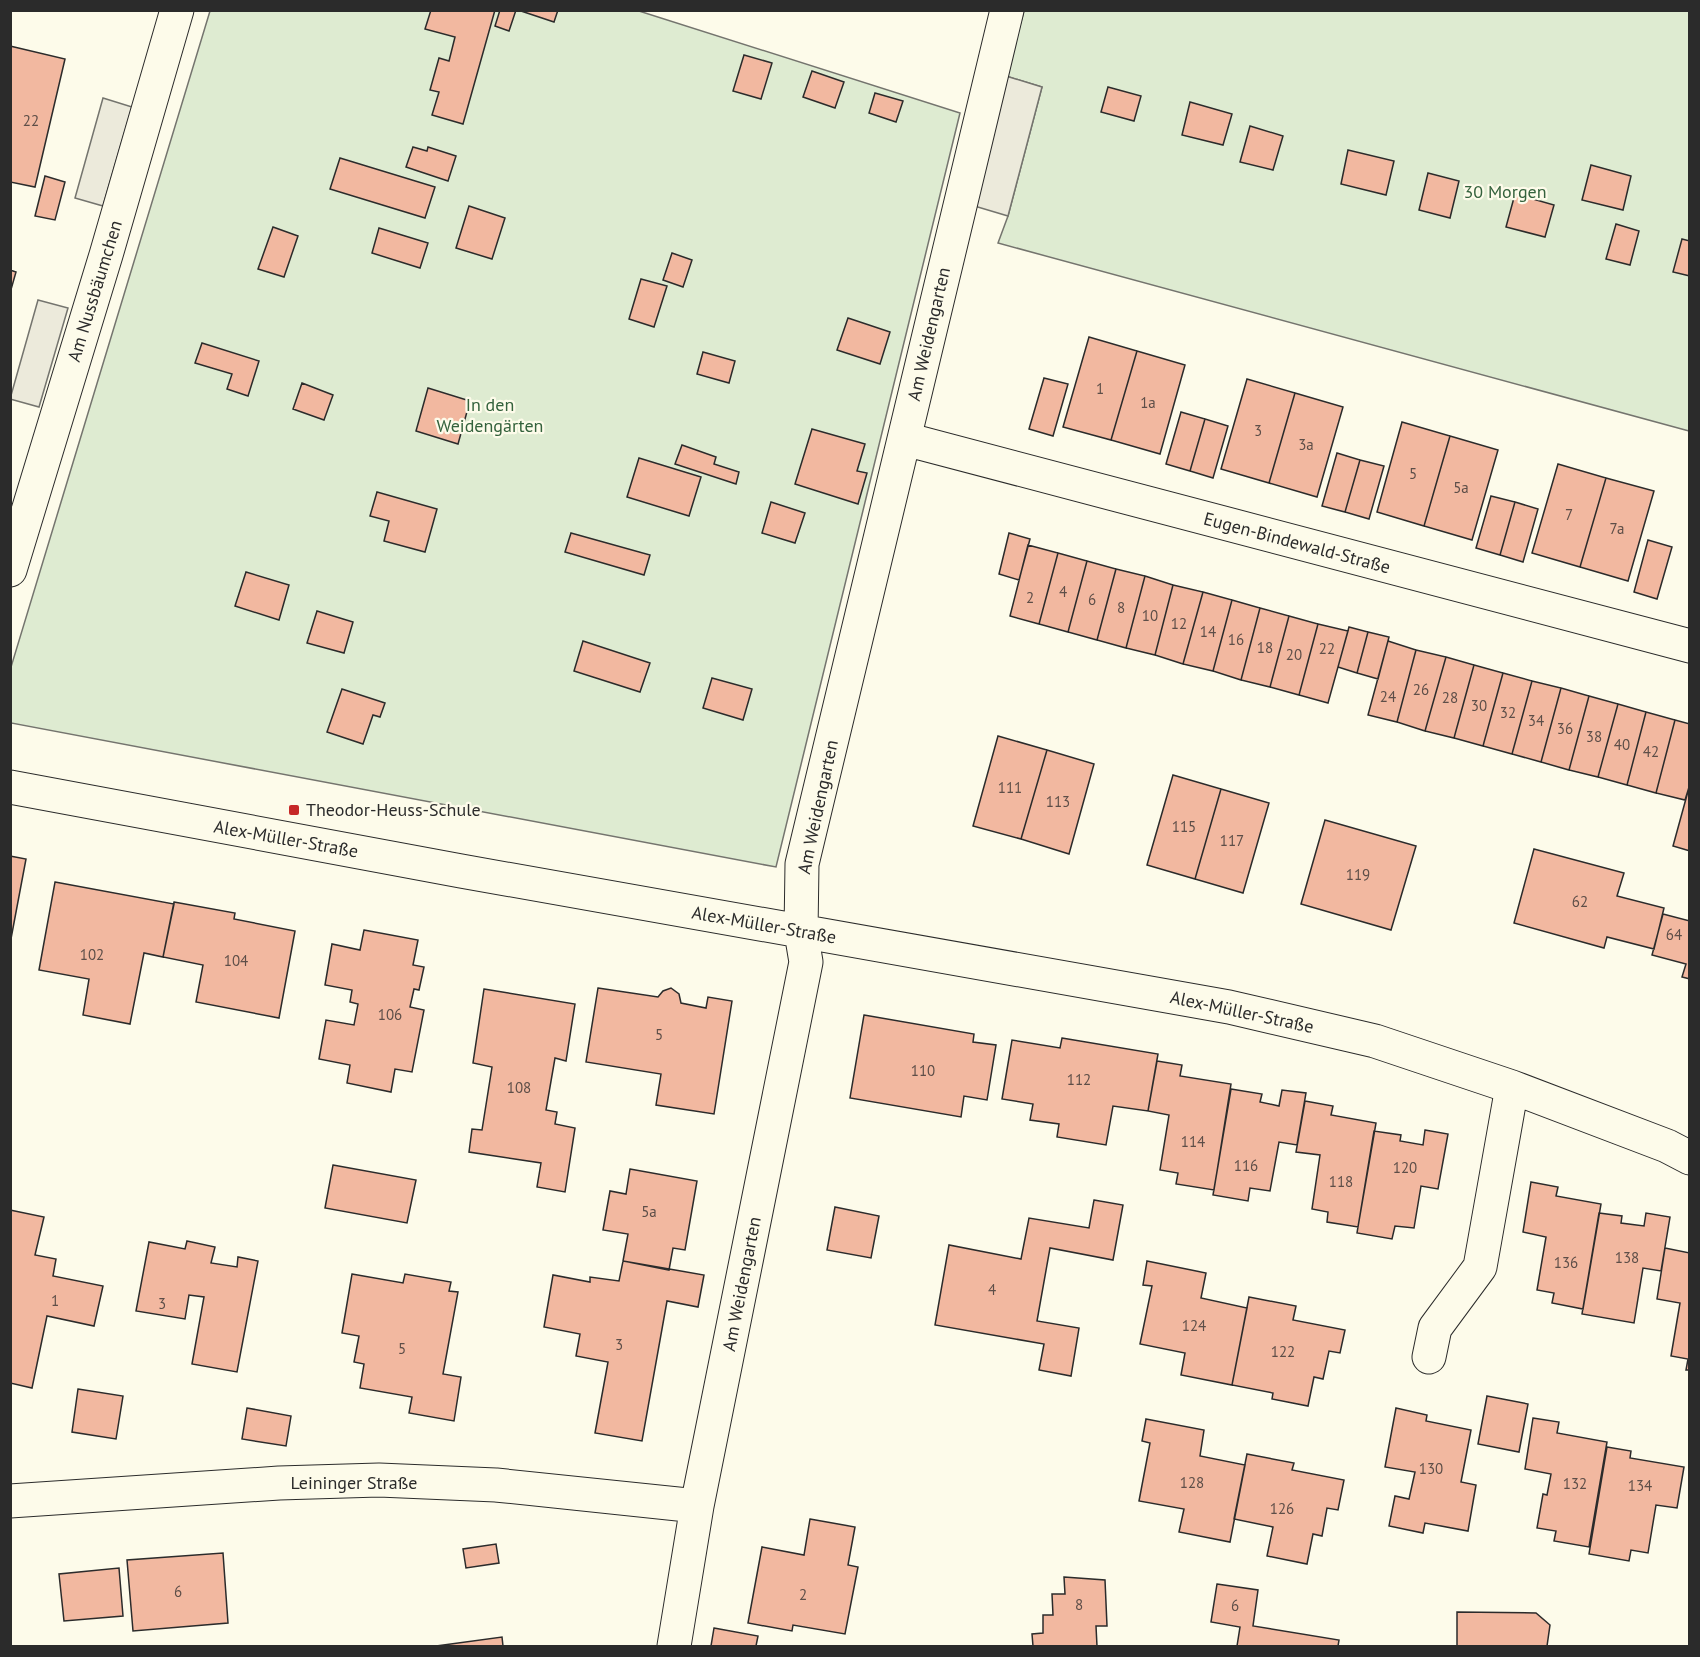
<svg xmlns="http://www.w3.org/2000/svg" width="1700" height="1657" viewBox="0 0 1700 1657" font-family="'PT Sans',sans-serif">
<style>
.green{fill:#deebd1;stroke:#74746e;stroke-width:1.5}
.parking{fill:#eceadb;stroke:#74746e;stroke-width:1.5}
.building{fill:#f2b8a0;stroke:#2b2b2b;stroke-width:1.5}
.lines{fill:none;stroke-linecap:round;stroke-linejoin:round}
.minor-casing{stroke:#2b2b2b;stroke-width:35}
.minor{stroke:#fdfbea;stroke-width:33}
.poi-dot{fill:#c62828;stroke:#fdfbea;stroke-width:2}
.labels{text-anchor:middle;stroke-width:4.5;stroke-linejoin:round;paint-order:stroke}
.number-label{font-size:15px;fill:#5d4e48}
.park-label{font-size:18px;fill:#34623c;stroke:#fdfbea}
.street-label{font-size:18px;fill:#2b2b2b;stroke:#fdfbea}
.poi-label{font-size:18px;fill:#2b2b2b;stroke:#fdfbea;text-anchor:start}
</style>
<rect width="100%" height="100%" fill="#fdfbea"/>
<path class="green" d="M210,11h429l321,102 -184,754 -765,-144v-56z
M1024,11h665v420l-691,-188 10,-27 34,-129 -36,-11z"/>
<path class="parking" d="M1006,76l36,11 -34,129 -37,-11z
M103,98l29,9 -29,99 -28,-8z
M38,300l30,8 -29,99 -29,-8z"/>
<path class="building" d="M431,10h64l-32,114 -31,-9 7,-23 -9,-2 9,-32 10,3 6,-24 -30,-8z
M500,10h16l-7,21 -14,-5z
M518,10h40l-4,12z
M10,46l55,13 -30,128 -25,-5z
M744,55l28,8 -11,36 -28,-8z
M812,71l32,11 -9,26 -32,-11z
M1108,87l33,9 -7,25 -33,-9z
M875,93l28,8 -7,21 -27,-9z
M1190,102l42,12 -9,31 -41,-10z
M1250,126l33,10 -10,34 -33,-8z
M413,147l14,4 1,-4 28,9 -8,25 -42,-14z
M1348,150l46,11 -8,34 -45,-11z
M340,158l95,29 -10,31 -95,-29z
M1591,165l40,11 -8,34 -41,-10z
M1428,173l31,8 -9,37 -31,-8z
M45,176l20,6 -10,38 -20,-4z
M1515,194l39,11 -9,32 -39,-10z
M469,206l36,12 -13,41 -36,-11z
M1616,224l23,7 -9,34 -24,-6z
M273,227l25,9 -14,41 -26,-8z
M379,228l49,15 -8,25 -48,-15z
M1682,239l8,2v35l-17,-4z
M672,253l20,7 -9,27 -20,-7z
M10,270l6,2 -6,21z
M641,279l26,7 -13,41 -25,-8z
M848,318l42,14 -10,32 -43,-14z
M1089,337l48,14 -26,89 -48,-13z
M202,343l57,18 -11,35 -21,-7 5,-15 -37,-11z
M1137,351l48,14 -25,89 -49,-14z
M703,352l32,9 -6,22 -32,-9z
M1044,378l24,6 -15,52 -24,-7z
M1247,379l48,14 -26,90 -48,-14z
M302,383l31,12 -9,25 -31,-11z
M428,388l42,13 -12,43 -42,-13z
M1295,393l48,14 -26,90 -48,-14z
M1181,412l24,7 -15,52 -24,-7z
M1205,419l23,7 -15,52 -23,-7z
M1402,422l48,14 -26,90 -47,-14z
M812,429l53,15 -8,27 10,2 -9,31 -63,-20z
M1450,436l48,14 -26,90 -48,-14z
M682,445l34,12 -2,7 25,8 -3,12 -61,-20z
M1337,453l23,7 -15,52 -23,-6z
M639,458l62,19 -12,39 -62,-19z
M1360,460l24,6 -15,53 -24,-7z
M1558,464l48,14 -26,89 -48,-14z
M1606,478l48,13 -26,90 -48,-14z
M377,492l60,17 -12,43 -41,-11 5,-20 -19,-5z
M1491,496l24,6 -15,53 -24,-7z
M771,502l34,11 -10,30 -33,-10z
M1515,502l23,7 -15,53 -23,-7z
M571,533l79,22 -6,20 -79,-23z
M1009,533l21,6 -11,41 -20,-6z
M1648,540l24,7 -15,52 -23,-7z
M1028,545l30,8 -19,71 -29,-8z
M1058,553l29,8 -19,71 -29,-8z
M1087,561l29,8 -19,71 -29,-8z
M1116,569l29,7 -19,72 -29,-8z
M246,572l43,13 -10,35 -44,-14z
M1145,576l28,9 -18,70 -29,-7z
M1173,585l30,7 -20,72 -28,-9z
M1203,592l29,8 -19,71 -30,-7z
M1232,600l28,8 -19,72 -28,-9z
M1260,608l29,8 -19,71 -29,-7z
M317,611l36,11 -9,31 -37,-10z
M1289,616l29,8 -19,71 -29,-8z
M1318,624l30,7 -20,72 -29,-8z
M1349,627l19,5 -11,41 -19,-6z
M1368,632l21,5 -11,42 -21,-6z
M583,641l67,22 -10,29 -66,-21z
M1388,641l28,9 -19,72 -29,-7z
M1416,650l30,7 -21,74 -28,-9z
M1446,657l28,8 -20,73 -29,-7z
M1474,665l29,8 -20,73 -29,-8z
M1503,673l29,8 -20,73 -29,-8z
M712,678l40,11 -9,31 -40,-12z
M1532,681l29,7 -20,74 -29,-8z
M1561,688l28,8 -20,74 -28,-8z
M342,689l43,14 -5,14 -7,-2 -10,29 -36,-12z
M1589,696l29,8 -20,73 -29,-7z
M1618,704l28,8 -19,73 -29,-8z
M1646,712l29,8 -19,73 -29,-8z
M1675,720l15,4v60l-5,16 -29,-7z
M998,736l49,14 -26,89 -48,-13z
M1047,750l47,14 -25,90 -48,-15z
M1173,775l48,14 -26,90 -48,-14z
M1690,784v67l-17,-5z
M1221,789l48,14 -26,90 -48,-14z
M1325,820l91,26 -25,84 -90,-26z
M1534,849l90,24 -7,23 47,12 -10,41 -47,-12 -3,11 -90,-25z
M10,856l16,3 -16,85z
M55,882l119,22 -11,53 -19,-4 -14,71 -47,-9 6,-36 -50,-9z
M174,902l61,11 -1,6 61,12 -16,87 -83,-16 7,-37 -40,-8z
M1663,914l27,7v58l-8,-2 4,-13 -34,-9z
M364,930l54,10 -5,25 11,2 -5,23 -5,-1 -4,18 14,3 -12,62 -17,-3 -4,23 -44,-9 3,-18 -31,-6 7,-39 28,5 4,-21 -8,-2 2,-12 -27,-5 7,-41 28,6z
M598,988l60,9 5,-6 8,-3 8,6 2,9 25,5 2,-11 24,4 -18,113 -58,-9 5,-31 -75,-12z
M484,989l91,15 -9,57 -11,-3 -9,52 11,2 -2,12 20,4 -10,64 -28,-5 4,-24 -72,-11 3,-23 10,1 10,-63 -19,-4z
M864,1015l110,19 -1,8 23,3 -9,55 -23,-4 -3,21 -111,-19z
M1062,1038l96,16 -10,57 -35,-5 -7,39 -49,-8 2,-13 -29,-4 3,-16 -31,-5 10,-59 48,8z
M1157,1061l25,4 -2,11 51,8 -17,106 -38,-6 2,-11 -18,-3 9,-55 -21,-4z
M1231,1089l31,5 -2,8 19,4 3,-16 24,3 -9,52 -18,-3 -9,49 -20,-3 -2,13 -35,-6z
M1305,1101l28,5 -2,9 45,8 -18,104 -31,-5 1,-10 -16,-3 8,-54 -24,-3z
M1425,1130l23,4 -10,55 -17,-3 -7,42 -19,-2 -3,13 -35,-6 17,-102 27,4 -1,6 23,4z
M333,1165l83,15 -9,43 -82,-15z
M630,1169l67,12 -12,69 -12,-2 -4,22 -46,-9 5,-27 -25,-4 7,-39 16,3z
M1531,1182l27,5 -2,9 45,8 -18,105 -31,-6 2,-10 -17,-3 9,-53 -23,-5z
M1094,1200l29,5 -10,55 -63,-12 -13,73 42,7 -8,48 -32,-6 5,-26 -109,-19 14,-80 72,14 8,-41 60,10z
M835,1207l44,9 -8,42 -44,-8z
M10,1210l34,7 -9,38 21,4 -3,17 50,10 -9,40 -47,-10 -15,72 -22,-5z
M1599,1213l23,3 -1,7 23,3 2,-13 24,4 -9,54 -18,-3 -9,55 -52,-9z
M187,1241l28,6 -4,16 26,4 1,-10 20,4 -21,111 -45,-8 12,-67 -15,-2 -4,24 -49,-8 13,-69 36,7z
M1665,1248l25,5v117h-4l2,-11 -17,-3 9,-53 -23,-4z
M623,1261l81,14 -6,32 -31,-6 -25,140 -47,-8 13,-71 -32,-6 4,-22 -36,-7 9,-52 37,7v-5l29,4z
M1147,1261l59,12 -5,25 46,10 -15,77 -51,-10 4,-22 -45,-9 12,-58 -9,-1z
M352,1274l51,9 2,-9 46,8 -2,9 9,1 -15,82 18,3 -7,44 -45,-8 3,-16 -52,-9 4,-24 -10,-2 5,-26 -17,-3z
M1249,1297l47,9 -3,14 52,10 -5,23 -11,-2 -6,28 -9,-2 -6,29 -36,-7 1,-6 -41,-8z
M78,1389l45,7 -7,43 -44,-7z
M1487,1396l41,8 -9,48 -41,-8z
M247,1408l44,8 -5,30 -44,-7z
M1396,1408l31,7 -1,6 45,9 -10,52 15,3 -8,46 -43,-8 -2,10 -34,-7 6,-30 14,3 6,-27 -30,-5z
M1533,1418l26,4 -2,11 50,9 -18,105 -35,-6 2,-10 -19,-3 6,-34 4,1 4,-21 -26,-5z
M1146,1419l58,11 -4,26 45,9 -15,77 -51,-10 5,-23 -45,-8 11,-58 -8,-2z
M1607,1447l24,4 -1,7 54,9 -7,41 -21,-3 -8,48 -17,-3 -2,11 -40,-7z
M1247,1454l47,9 -2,7 52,10 -6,30 -11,-2 -5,28 -9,-2 -6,30 -40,-8 6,-29 -39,-8z
M810,1519l45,8 -7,38 10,2 -13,67 -52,-9 -1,6 -44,-8 14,-76 42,8z
M496,1544l3,19 -33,5 -3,-19z
M223,1553l5,70 -95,8 -6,-71z
M119,1568l4,48 -59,5 -5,-47z
M1064,1577l41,3 2,46h-11l1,20h-64l-1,-12 11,-1v-18h10l-1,-21h13z
M1217,1584l41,6 -5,36 86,14 -1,6h-101l3,-19 -29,-5z
M1457,1612l79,1 14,12 -3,21h-90z
M714,1628l44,8 -2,10h-45z
M502,1637l1,9h-67z"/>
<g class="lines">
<defs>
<path id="minor" d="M905,439l785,207
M10,570l96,-315 71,-245
M10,787l451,84 768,136 146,34 137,46 155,59 23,12
M1429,1357l6,-29 45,-61 32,-180
M10,1501l269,-18 100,-3 117,5 201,21
M674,1646l23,-140 109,-544 -5,-30 1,-68c69,-284 135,-569 205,-854"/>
</defs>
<use href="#minor" class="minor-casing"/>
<use href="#minor" class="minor"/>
</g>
<rect class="poi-dot" x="288" y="804" width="12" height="12" rx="3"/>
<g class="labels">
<g class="number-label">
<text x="31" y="126">22</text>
<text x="1100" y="394">1</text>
<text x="1148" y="408">1a</text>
<text x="1258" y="436">3</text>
<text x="1306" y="450">3a</text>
<text x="1413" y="479">5</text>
<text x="1461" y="493">5a</text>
<text x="1569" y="520">7</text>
<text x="1617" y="534">7a</text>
<text x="1063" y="597">4</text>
<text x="1030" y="603">2</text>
<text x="1092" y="605">6</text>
<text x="1121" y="613">8</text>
<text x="1150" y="621">10</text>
<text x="1179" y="629">12</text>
<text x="1208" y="637">14</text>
<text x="1236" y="645">16</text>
<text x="1265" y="653">18</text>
<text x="1327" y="654">22</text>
<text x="1294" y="660">20</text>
<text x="1421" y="695">26</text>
<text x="1388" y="702">24</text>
<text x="1450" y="703">28</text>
<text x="1479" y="711">30</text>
<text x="1508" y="718">32</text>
<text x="1536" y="726">34</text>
<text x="1565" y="734">36</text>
<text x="1594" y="742">38</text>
<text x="1622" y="750">40</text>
<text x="1651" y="757">42</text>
<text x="1010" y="793">111</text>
<text x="1058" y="807">113</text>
<text x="1184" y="832">115</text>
<text x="1232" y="846">117</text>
<text x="1358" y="880">119</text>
<text x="1580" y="907">62</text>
<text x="1674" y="940">64</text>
<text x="92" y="960">102</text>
<text x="236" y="966">104</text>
<text x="390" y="1020">106</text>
<text x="659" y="1040">5</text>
<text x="923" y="1076">110</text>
<text x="1079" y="1085">112</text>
<text x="519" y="1093">108</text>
<text x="1193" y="1147">114</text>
<text x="1246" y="1171">116</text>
<text x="1405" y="1173">120</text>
<text x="1341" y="1187">118</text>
<text x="649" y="1217">5a</text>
<text x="1627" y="1263">138</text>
<text x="1566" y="1268">136</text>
<text x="992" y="1295">4</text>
<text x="55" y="1306">1</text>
<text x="162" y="1309">3</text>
<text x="1194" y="1331">124</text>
<text x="619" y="1350">3</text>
<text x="402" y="1354">5</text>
<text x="1283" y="1357">122</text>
<text x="1431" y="1474">130</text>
<text x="1192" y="1488">128</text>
<text x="1575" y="1489">132</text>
<text x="1640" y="1491">134</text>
<text x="1282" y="1514">126</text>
<text x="178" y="1597">6</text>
<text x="803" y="1600">2</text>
<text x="1079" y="1610">8</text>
<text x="1235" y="1611">6</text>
</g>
<g class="park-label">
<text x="1505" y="198">30 Morgen</text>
<text x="490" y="411">In den<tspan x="490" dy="21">Weidengärten</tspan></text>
</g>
<g class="street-label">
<text transform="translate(95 291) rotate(-73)" y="6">Am Nussbäumchen</text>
<text transform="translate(929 334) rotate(-77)" y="6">Am Weidengarten</text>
<text transform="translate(1297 543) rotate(15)" y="6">Eugen-Bindewald-Straße</text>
<text transform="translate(818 807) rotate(-78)" y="6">Am Weidengarten</text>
<text transform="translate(286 839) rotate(10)" y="6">Alex-Müller-Straße</text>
<text transform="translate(764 925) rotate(10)" y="6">Alex-Müller-Straße</text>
<text transform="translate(1242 1012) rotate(12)" y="6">Alex-Müller-Straße</text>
<text transform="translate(742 1284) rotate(-79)" y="6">Am Weidengarten</text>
<text x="354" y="1489">Leininger Straße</text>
</g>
<g class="poi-label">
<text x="306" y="816">Theodor-Heuss-Schule</text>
</g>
</g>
<rect width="1700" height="1657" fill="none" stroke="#2b2b2b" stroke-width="24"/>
</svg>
